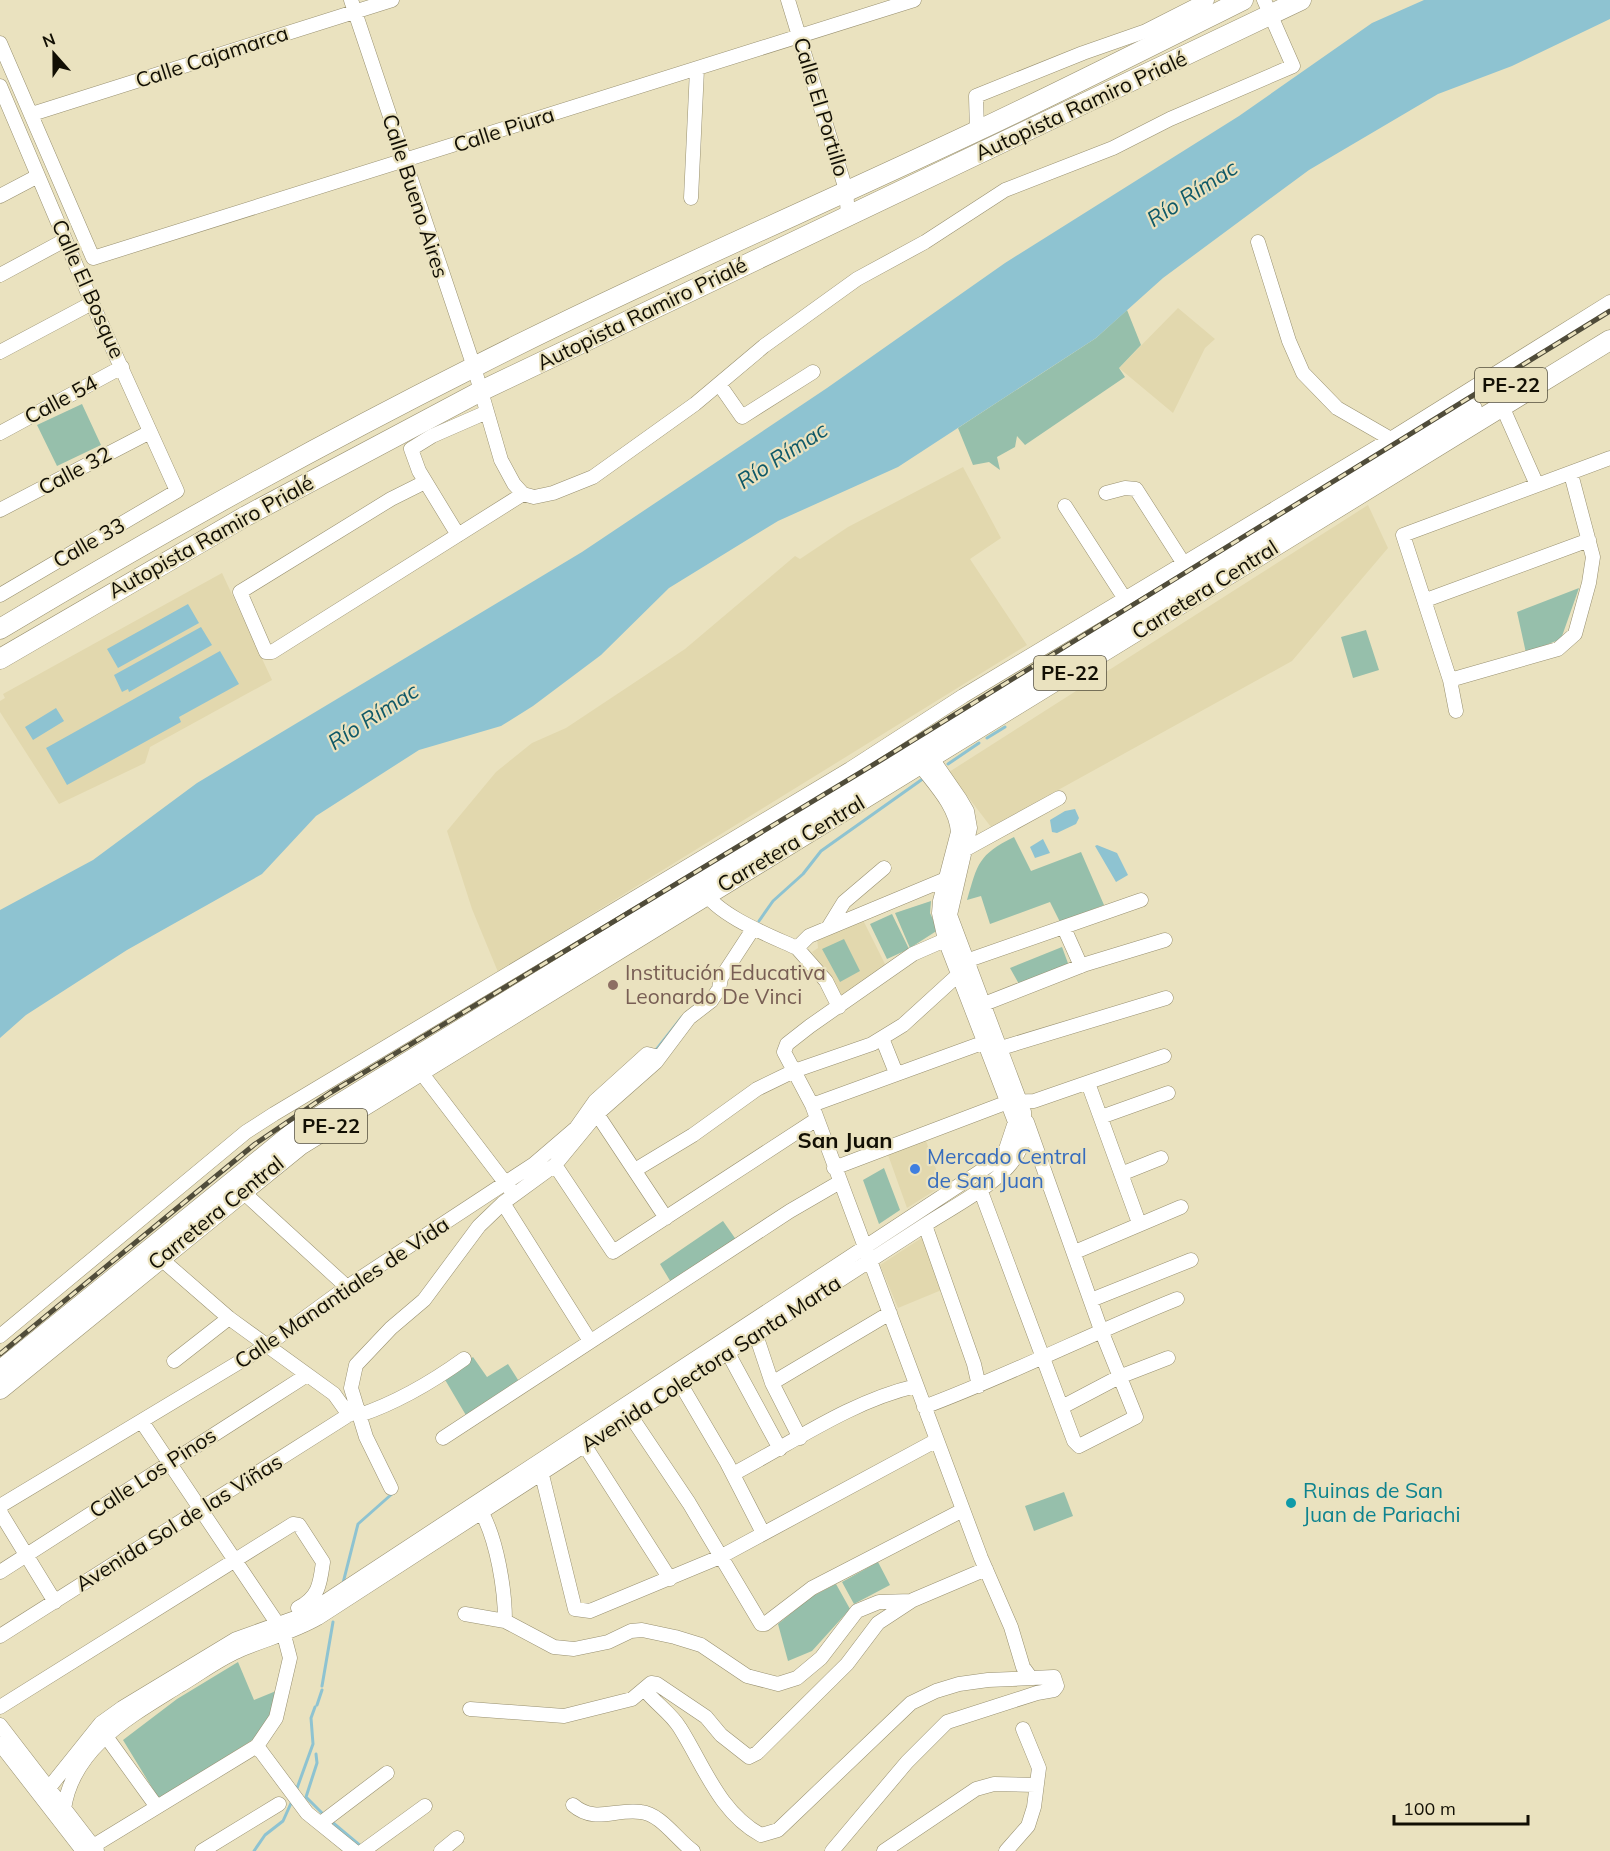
<svg xmlns="http://www.w3.org/2000/svg" width="1610" height="1851" font-family="Mulish,sans-serif">
<style>
.built{fill:#e2d8ae}
.green{fill:#96bfab}
.water{fill:#8ec3d1}
.lines{fill:none;stroke-linecap:round;stroke-linejoin:round}
.stream{stroke:#8ec3d1;stroke-width:3}
.minor-casing{stroke:#989070;stroke-width:15}
.highway-casing{stroke:#989070;stroke-width:21}
.minor{stroke:#fff;stroke-width:14}
.highway{stroke:#fff;stroke-width:20}
.rail-casing{stroke:#504c3a;stroke-width:5}
.rail{stroke:#eae2bf;stroke-width:3;stroke-dasharray:9;stroke-linecap:butt}
.education-dot{fill:#8d6e63;stroke:#eae2bf;stroke-width:2}
.shop-dot{fill:#3f7fe0;stroke:#eae2bf;stroke-width:2}
.culture-dot{fill:#0f9aa8;stroke:#eae2bf;stroke-width:2}
.labels{text-anchor:middle;stroke-width:4.5;stroke-linejoin:round;paint-order:stroke}
.shield{fill:#eae2bf;stroke:#534e3c;stroke-width:1.5}
.shield-label{font-size:20px;font-weight:bold;fill:#120f04}
.street-label{font-size:21px;fill:#120f04;stroke:#eae2bf}
.education-label{font-size:21px;fill:#785e54;stroke:#eae2bf;text-anchor:start}
.shop-label{font-size:21px;fill:#366cbe;stroke:#eae2bf;text-anchor:start}
.culture-label{font-size:21px;fill:#0d838f;stroke:#eae2bf;text-anchor:start}
.water-label{font-size:22px;font-style:italic;fill:#0f5968;stroke:#eae2bf}
.neighbourhood-label{font-size:22px;font-weight:bold;fill:#120f04;stroke:#eae2bf}
</style>
<rect width="100%" height="100%" fill="#eae2bf"/>
<!-- built -->
<path class="built" d="M1178,308L1215,339L1205,348L1173,413L1119,368Z
M963,467L1001,538L970,559L1027,645L498,972L472,909L447,831L496,772L532,743L566,728L685,649L795,556L800,559L848,527Z
M1368,505L1388,548L1292,661L991,827L949,772Z
M222,573L272,680L150,747L145,763L59,804L0,712V701L5,698L3,694Z
M862,918L887,968L843,998L812,952L818,948L817,938Z
M925,1138L942,1186L907,1208L887,1152Z
M923,1237L944,1289L898,1308L880,1265Z"/>
<!-- green -->
<path class="green" d="M1127,310L1141,345L1119,368L1125,377L1025,445L1017,436L1015,447L997,457L1000,470L989,462L973,465L958,428L1096,338Z
M82,404L101,445L57,466L37,425Z
M1579,588L1561,639L1526,653L1517,612Z
M1366,630L1379,670L1353,678L1341,637Z
M1014,837L1031,871L1081,852L1104,905L1060,922L1050,902L990,924L981,896L967,900C978,863 978,855 1014,837Z
M931,901L930,913L938,930L910,948L895,913Z
M892,914L909,949L887,959L870,924Z
M844,939L860,971L840,982L822,949Z
M1062,947L1069,966L1019,984L1010,968Z
M884,1168L900,1210L879,1224L863,1180Z
M723,1221L737,1241L672,1284L660,1264Z
M473,1357L487,1377L508,1364L520,1383L467,1417L444,1378Z
M1064,1492L1073,1516L1034,1531L1025,1506Z
M878,1562L890,1585L854,1604L842,1582Z
M836,1584L850,1609L812,1651L788,1661L778,1624L811,1597Z
M238,1662L254,1700L276,1691L281,1700L254,1739L159,1799L123,1740L177,1699Z"/>
<!-- water -->
<path class="water" d="M1424,0H1610V19L1512,66L1438,94L1309,170L1163,278L1096,338L898,467L778,521L669,588L601,655L533,706L501,726L419,750L316,816L262,874L127,950L26,1015L0,1038V910L93,860L197,783L582,552L827,388L1005,263L1239,116L1372,23Z
M188,604L199,623L118,668L107,649Z
M201,627L212,645L129,692L128,689L122,692L114,675Z
M220,651L239,684L179,717L181,722L67,785L46,748Z
M56,708L64,721L33,740L25,727Z
M1075,809L1079,818L1076,824L1057,833L1052,832L1050,820L1065,811Z
M1043,839L1050,853L1035,858L1030,847Z
M1097,845L1117,853L1128,875L1116,882L1095,846Z"/>
<g class="lines">
<!-- stream -->
<path class="stream" d="M987,738L1005,727
M948,764L979,743
M759,921L773,901L803,874L821,851L924,778
M656,1050L682,1017
M343,1583L358,1524L393,1493
M322,1686L333,1622
M317,1705L322,1690
M316,1754L317,1763L306,1797L325,1816
M296,1791L313,1744L311,1718L315,1707
M332,1822L363,1848
M254,1851L265,1835L283,1821L292,1801"/>
<defs>
<path id="minor" d="M351,0L474,367L501,460L514,484L523,494L534,497L553,493L593,477L695,404L764,346L857,279L925,242L1005,190L1113,148L1170,119L1293,66L1264,0
M788,0L846,190L848,215
M0,43L93,258L914,0
M0,86L92,303L177,491L0,595
M32,114L392,0
M977,131L976,96L1083,53L1146,31L1207,0
M0,196L38,176
M691,198L697,69
M1258,242L1289,341L1303,373L1337,408L1396,442
M0,275L65,240
M0,352L92,303
M719,384L742,417L813,372
M1502,406L1537,485
M0,433L122,367
M425,482L391,499L240,592L266,652H272L523,494
M1106,493L1125,488L1136,489L1184,564
M1065,506L1125,599
M0,510L150,432
M458,535L419,471L411,449L432,436L487,412
M1426,600L1589,540
M1450,680L1558,649L1575,634L1589,583L1593,557L1571,474
M1456,711L1450,680L1403,535L1610,458
M966,849L1059,798
M703,890C718,916 771,936 797,948L809,936L946,879
M828,928L844,902L884,868
M1064,928L1081,966
M945,940L913,954L810,1026L787,1044L784,1052L812,1105L981,1558L1011,1627L1023,1667L1031,1678
M797,948L826,981L839,1007
M966,961L1141,900
M984,1004L1086,964L1165,940
M882,1038L896,1073
M1001,1048L1166,998
M420,1071L510,1189
M1088,1083L1139,1223
M812,1105L985,1042
M597,1114L666,1218
M1101,1117L1168,1093
M555,1165L613,1252L817,1119
M834,1168L1008,1102L1034,1101L1164,1056
M635,1170L693,1135L757,1089L794,1071L872,1044L903,1025L959,974
M1121,1174L1161,1158
M980,1189L1074,1441L1079,1446L1136,1417L1101,1330L1027,1122
M242,1191L347,1287
M503,1203L590,1341
M925,1225L974,1364L979,1386
M1075,1252L1181,1207
M160,1258L229,1318L334,1394L349,1415
M1091,1300L1191,1260
M756,1335L772,1383L800,1438
M0,1336L246,1132L274,1114L850,769L963,696L1389,440L1610,302
M728,1353L780,1449
M174,1361L229,1318
M680,1383L727,1463L763,1533
M772,1383L890,1313
M924,1407C1010,1375 1092,1333 1177,1299
M1062,1407L1119,1377L1168,1358
M360,1415C398,1402 432,1382 464,1359
M630,1415L689,1503L761,1624H765L812,1588L963,1510
M142,1422L279,1626
M443,1438L790,1211L840,1182
M585,1446L670,1579
M733,1474C792,1443 851,1401 916,1386
M542,1475L575,1609L590,1611L720,1557L937,1440
M391,1488L366,1437L351,1388L356,1365L391,1328L424,1300L479,1226L503,1203L555,1165L597,1114L656,1062L689,1018L711,1001L719,989L721,978L753,929
M0,1506L266,1346L347,1287L534,1164L576,1128L595,1101L647,1054L659,1057
M0,1512L55,1602
M482,1513C497,1541 505,1589 505,1621
M0,1572L307,1375
M465,1614L505,1621L554,1647L574,1649L608,1642L631,1631L642,1630L675,1637L701,1645L747,1676L778,1684L797,1678L821,1658L857,1611L879,1602L911,1601
M0,1636L358,1409
M645,1690C656,1704 671,1713 680,1728C704,1766 719,1812 761,1835L778,1830L911,1703L936,1691L959,1684L988,1680L1054,1677L1057,1686L1054,1690L1037,1693L947,1722L907,1762L832,1851
M0,1707L293,1524L299,1525L323,1562C320,1584 319,1597 298,1608
M470,1709L564,1716L632,1699L651,1683L657,1684L706,1717L721,1735L749,1757L757,1753L847,1664L878,1623L913,1600L986,1569
M0,1725L97,1851
M105,1735L157,1807
M0,1744L83,1851
M257,1746L307,1813L354,1851
M48,1789L101,1723L122,1708L236,1639L306,1614L996,1161L1006,1149L1015,1122L945,940L939,913L940,901L958,832C956,806 935,785 920,765
M573,1805C595,1824 616,1808 641,1812C661,1814 677,1840 693,1851
M64,1809C73,1747 131,1716 179,1686C198,1675 217,1660 238,1651C265,1639 292,1633 318,1618L925,1225C952,1207 1003,1182 1018,1153C1025,1141 1024,1126 1024,1112L950,915L970,828L967,811L960,799L931,757
M321,1823L387,1773
M85,1851L257,1746L276,1718L290,1658L284,1635
M202,1851L279,1804
M363,1851L425,1806
M441,1851L457,1838
M884,1851L976,1789L994,1784L1035,1785
M1006,1851L1028,1826L1034,1807L1039,1768L1023,1729"/>
<path id="highway" d="M0,629C155,536 311,449 472,368C638,283 810,210 979,130C1068,88 1155,44 1243,0
M0,659L246,516L481,391L1301,0
M0,1371L294,1132L1472,409
M0,1389L300,1145L1610,340"/>
</defs>
<!-- minor casing -->
<use href="#minor" class="minor-casing"/>
<!-- highway casing -->
<use href="#highway" class="highway-casing"/>
<!-- minor -->
<use href="#minor" class="minor"/>
<!-- highway -->
<use href="#highway" class="highway"/>
<defs>
<path id="rail" d="M0,1354L255,1144L330,1093L881,760L1610,311"/>
</defs>
<!-- rail casing -->
<use href="#rail" class="rail-casing"/>
<!-- rail -->
<use href="#rail" class="rail"/>
</g>
<!-- markers -->
<circle class="education-dot" cx="613" cy="985" r="6"/>
<circle class="shop-dot" cx="915" cy="1169" r="6"/>
<circle class="culture-dot" cx="1291" cy="1503" r="6"/>
<g class="labels">
<!-- shield labels -->
<g class="shield">
<rect x="1475" y="368" width="72" height="34" rx="4.5"/>
<rect x="1034" y="656" width="72" height="34" rx="4.5"/>
<rect x="295" y="1109" width="72" height="34" rx="4.5"/>
</g>
<g class="shield-label">
<text x="1511" y="392">PE-22</text>
<text x="1070" y="680">PE-22</text>
<text x="331" y="1133">PE-22</text>
</g>
<!-- street labels -->
<g class="street-label">
<text transform="translate(212 57) rotate(-18)" y="7">Calle Cajamarca</text>
<text transform="translate(1081 106) rotate(-25)" y="7">Autopista Ramiro Prialé</text>
<text transform="translate(821 107) rotate(73)" y="7">Calle El Portillo</text>
<text transform="translate(504 130) rotate(-18)" y="7">Calle Piura</text>
<text transform="translate(415 196) rotate(72)" y="7">Calle Bueno Aires</text>
<text transform="translate(88 289) rotate(66)" y="7">Calle El Bosque</text>
<text transform="translate(642 314) rotate(-26)" y="7">Autopista Ramiro Prialé</text>
<text transform="translate(61 400) rotate(-28)" y="7">Calle 54</text>
<text transform="translate(75 471) rotate(-28)" y="7">Calle 32</text>
<text transform="translate(211 537) rotate(-29)" y="7">Autopista Ramiro Prialé</text>
<text transform="translate(89 543) rotate(-30)" y="7">Calle 33</text>
<text transform="translate(1205 590) rotate(-32)" y="7">Carretera Central</text>
<text transform="translate(791 844) rotate(-31)" y="7">Carretera Central</text>
<text transform="translate(216 1213) rotate(-39)" y="7">Carretera Central</text>
<text transform="translate(342 1293) rotate(-34)" y="7">Calle Manantiales de Vida</text>
<text transform="translate(711 1364) rotate(-33)" y="7">Avenida Colectora Santa Marta</text>
<text transform="translate(153 1473) rotate(-33)" y="7">Calle Los Pinos</text>
<text transform="translate(179 1523) rotate(-32)" y="7">Avenida Sol de las Viñas</text>
</g>
<!-- education labels -->
<g class="education-label">
<text x="625" y="980">Institución Educativa<tspan x="625" dy="24">Leonardo De Vinci</tspan></text>
</g>
<!-- shop labels -->
<g class="shop-label">
<text x="927" y="1164">Mercado Central<tspan x="927" dy="24">de San Juan</tspan></text>
</g>
<!-- culture labels -->
<g class="culture-label">
<text x="1303" y="1498">Ruinas de San<tspan x="1303" dy="24">Juan de Pariachi</tspan></text>
</g>
<!-- water labels -->
<g class="water-label">
<text transform="translate(1192 193) rotate(-33)" y="8">Río Rímac</text>
<text transform="translate(782 455) rotate(-33)" y="8">Río Rímac</text>
<text transform="translate(373 716) rotate(-33)" y="8">Río Rímac</text>
</g>
<!-- neighbourhood labels -->
<g class="neighbourhood-label">
<text x="845" y="1148">San Juan</text>
</g>
</g>
<!-- north arrow -->
<g transform="translate(54 54) rotate(339)" stroke="#eae2bf" stroke-width="4.5" paint-order="stroke">
<path d="M0-4.5L10 22L0 15L-10 22Z" fill="#120f04"/>
<text y="-9" font-size="16" font-weight="bold" text-anchor="middle" fill="#120f04">N</text>
</g>
<!-- scale -->
<path d="M1394 1815v9h134v-9" fill="none" stroke="#120f04" stroke-width="3"/>
<text x="1403" y="1815" font-size="18" fill="#120f04" stroke="#eae2bf" stroke-width="4.5" paint-order="stroke">100 m</text>
</svg>
